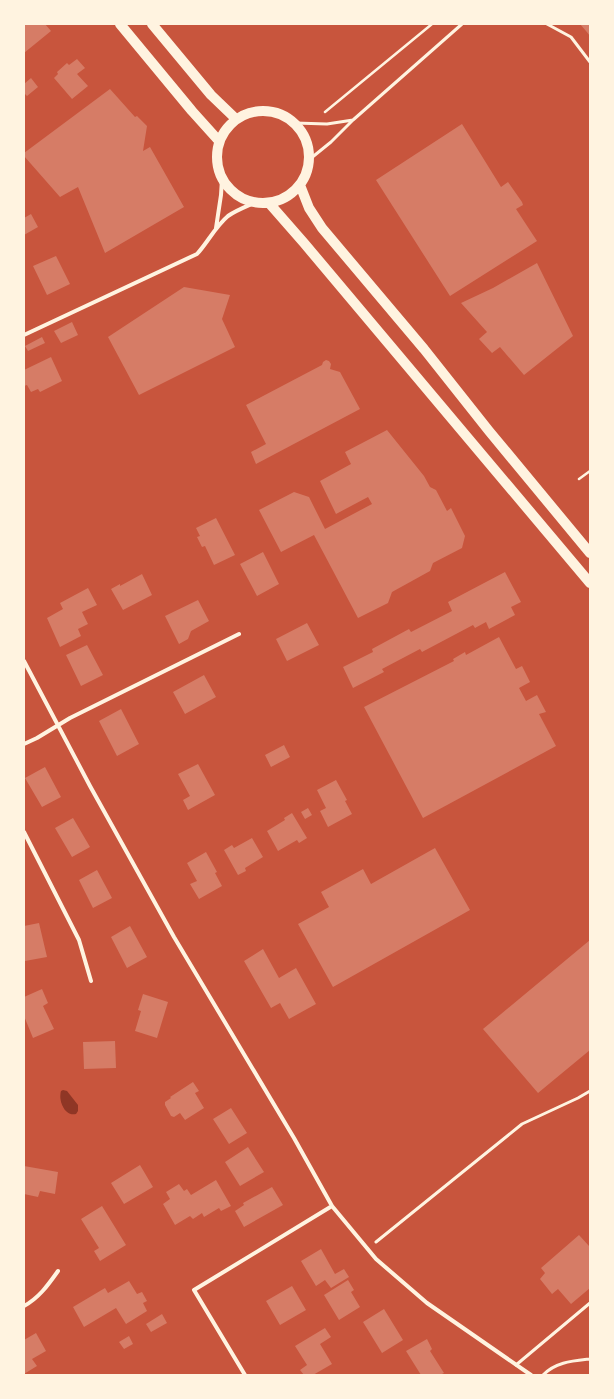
<svg xmlns="http://www.w3.org/2000/svg" width="614" height="1399" font-family="'Public Sans',sans-serif">
<style>
.water{fill:#8f3625}
.building{fill:#d67c66}
.lines{fill:none;stroke-linecap:round;stroke-linejoin:round}
.path{stroke:#fff3e0;stroke-width:2.5}
.service{stroke:#fff3e0;stroke-width:3}
.minor{stroke:#fff3e0;stroke-width:4}
.primary{stroke:#fff3e0;stroke-width:10}
</style>
<rect width="100%" height="100%" fill="#c8553d"/>
<!-- water -->
<path class="water" d="M63,1090L67,1091L78,1105V1111L76,1114C65,1117 58,1101 61,1091Z"/>
<!-- building -->
<path class="building" d="M24,24H45L51,31L24,53Z
M580,24H590V36L586,31Z
M77,59L85,68L77,74L88,86L72,99L54,78L58,74L57,72L67,63L69,65Z
M31,78L38,87L27,96L24,93V84Z
M110,89L135,117L137,116L147,126L143,151L150,147L184,207L105,253L78,187L60,197L24,156V153Z
M462,124L501,187L508,182L522,202L523,205L516,209L537,241L450,296L376,180Z
M31,214L38,227L24,235V218Z
M56,256L70,284L47,295L33,266Z
M537,263L573,336L524,375L500,347L492,353L479,339L487,332L461,303L493,288Z
M184,287L230,295L222,319L235,347L139,395L108,337Z
M72,322L78,335L61,343L54,331Z
M42,337L45,343L28,351L25,346Z
M51,357L62,381L40,392L38,389L31,392L27,385L24,386V370Z
M326,360L329,361L331,364L330,369L340,372L360,409L256,464L251,452L266,444L246,405L322,365L323,362Z
M387,430L424,476L430,487L436,490L447,511L451,508L465,536L462,548L433,563L430,571L392,592L388,603L358,618L314,535L281,552L259,510L294,492L309,497L325,529L372,504L368,497L336,514L320,481L351,464L345,452Z
M216,518L235,555L214,565L205,546L202,547L197,537L200,536L196,528Z
M263,552L279,584L257,596L240,564Z
M505,572L521,602L511,607L515,615L489,629L486,622L475,628L473,625L422,652L420,649L382,669L384,672L353,688L343,667L373,652L372,649L409,629L411,632L452,611L448,602Z
M142,574L152,595L123,610L111,589L120,584V586Z
M88,588L97,605L82,612L88,624L78,629L81,636L60,647L47,618L63,609L60,603Z
M198,600L209,621L191,631L188,639L179,644L165,616Z
M307,623L319,645L287,661L276,639Z
M499,637L516,669L522,666L530,682L519,688L526,701L537,695L546,712L539,714L556,746L423,818L364,707L454,661L453,659L465,652L466,655Z
M87,645L103,675L81,686L66,655Z
M204,675L216,697L185,714L173,692Z
M121,709L139,744L117,756L99,721Z
M284,745L290,757L271,767L265,755Z
M198,764L215,795L188,810L183,800L190,796L178,774Z
M45,767L61,797L42,807L25,778Z
M336,780L347,800L345,801L352,814L328,827L320,811L326,808L317,790Z
M308,808L312,815L305,819L301,812Z
M292,813L307,838L299,843L297,840L278,851L267,831L285,820L284,818Z
M73,818L90,847L72,857L55,828Z
M252,838L263,857L245,868L246,871L238,875L224,850L232,845L234,848Z
M435,848L470,910L333,987L298,924L329,907L321,892L363,869L371,884Z
M206,852L217,872L215,873L222,886L199,899L190,884L197,881L187,863Z
M97,870L112,898L93,908L79,880Z
M39,923L47,957L25,961L24,926Z
M130,926L147,957L127,968L111,937Z
M590,940V1050L538,1093L483,1029Z
M263,949L279,978L296,968L316,1004L289,1019L280,1003L271,1008L244,961Z
M42,989L48,1003L43,1006L54,1029L33,1038L24,1016V997Z
M143,994L168,1002L157,1038L135,1031L141,1011L138,1010Z
M115,1041L116,1068L84,1069L83,1042Z
M193,1082L199,1091L195,1093L204,1108L185,1120L180,1113L174,1117L171,1116L165,1105V1102L171,1098L170,1097Z
M231,1108L247,1133L229,1144L213,1119Z
M248,1147L264,1172L240,1186L225,1162Z
M140,1165L153,1187L124,1204L111,1183Z
M24,1166L58,1172L55,1194L40,1191L38,1197L24,1194Z
M216,1180L231,1206L221,1211L219,1208L204,1217L202,1213L193,1219L190,1216L175,1225L163,1204L170,1199L166,1192L179,1184L184,1191L187,1189L191,1195Z
M272,1187L283,1205L244,1227L235,1211L244,1205L243,1203Z
M102,1206L126,1245L100,1261L94,1251L99,1248L81,1219Z
M579,1235L589,1246L590,1245V1288L571,1304L558,1289L552,1294L540,1279L545,1273L541,1268Z
M321,1249L335,1274L344,1269L349,1277L331,1288L325,1280L316,1286L301,1261Z
M348,1280L354,1290L351,1292L360,1307L339,1320L324,1295Z
M129,1281L137,1294L142,1292L147,1301L143,1303L147,1311L126,1324L116,1308L84,1327L73,1307L105,1288L108,1293Z
M292,1286L306,1310L280,1325L266,1301Z
M384,1309L403,1340L382,1353L363,1322Z
M162,1314L167,1323L151,1332L146,1324Z
M325,1328L331,1337L320,1344L332,1364L313,1375H304L300,1370L307,1365L295,1346Z
M36,1333L46,1351L32,1359L37,1366L24,1374V1340Z
M129,1336L133,1344L124,1349L119,1342Z
M427,1339L432,1349L430,1351L444,1373L440,1375H421L406,1351Z"/>
<g class="lines">
<!-- path -->
<path class="path" d="M325,112L432,24
M579,479L590,471"/>
<!-- service -->
<path class="service" d="M547,24L571,37L590,62
M295,123L327,124L353,120
M310,159L331,142L353,120L462,24
M376,1242L522,1124L578,1098L590,1091
M516,1365L590,1303
M543,1375C556,1362 572,1361 590,1359"/>
<!-- minor -->
<path class="minor" d="M216,228L221,195L222,179
M24,335L197,254C208,242 215,227 228,216C235,211 245,207 254,203
M24,661L90,786L174,937L294,1138L332,1206L376,1259L427,1303L531,1375
M24,744L37,738L70,718L239,634
M24,832L79,940L91,981
M24,1306C39,1298 48,1285 58,1271
M245,1375L194,1290L332,1206"/>
<!-- primary -->
<path class="primary" d="M120,24L192,111L219,141
M152,24L211,95L236,119
M217 157a46 46 0 1 1 92 0a46 46 0 1 1-92 0Z
M300,185L309,208L322,228L424,349L489,431L590,553
M269,203L304,243L590,583"/>
</g>
<!-- border -->
<rect width="614" height="1399" fill="none" stroke="#fff3e0" stroke-width="50"/>
</svg>
